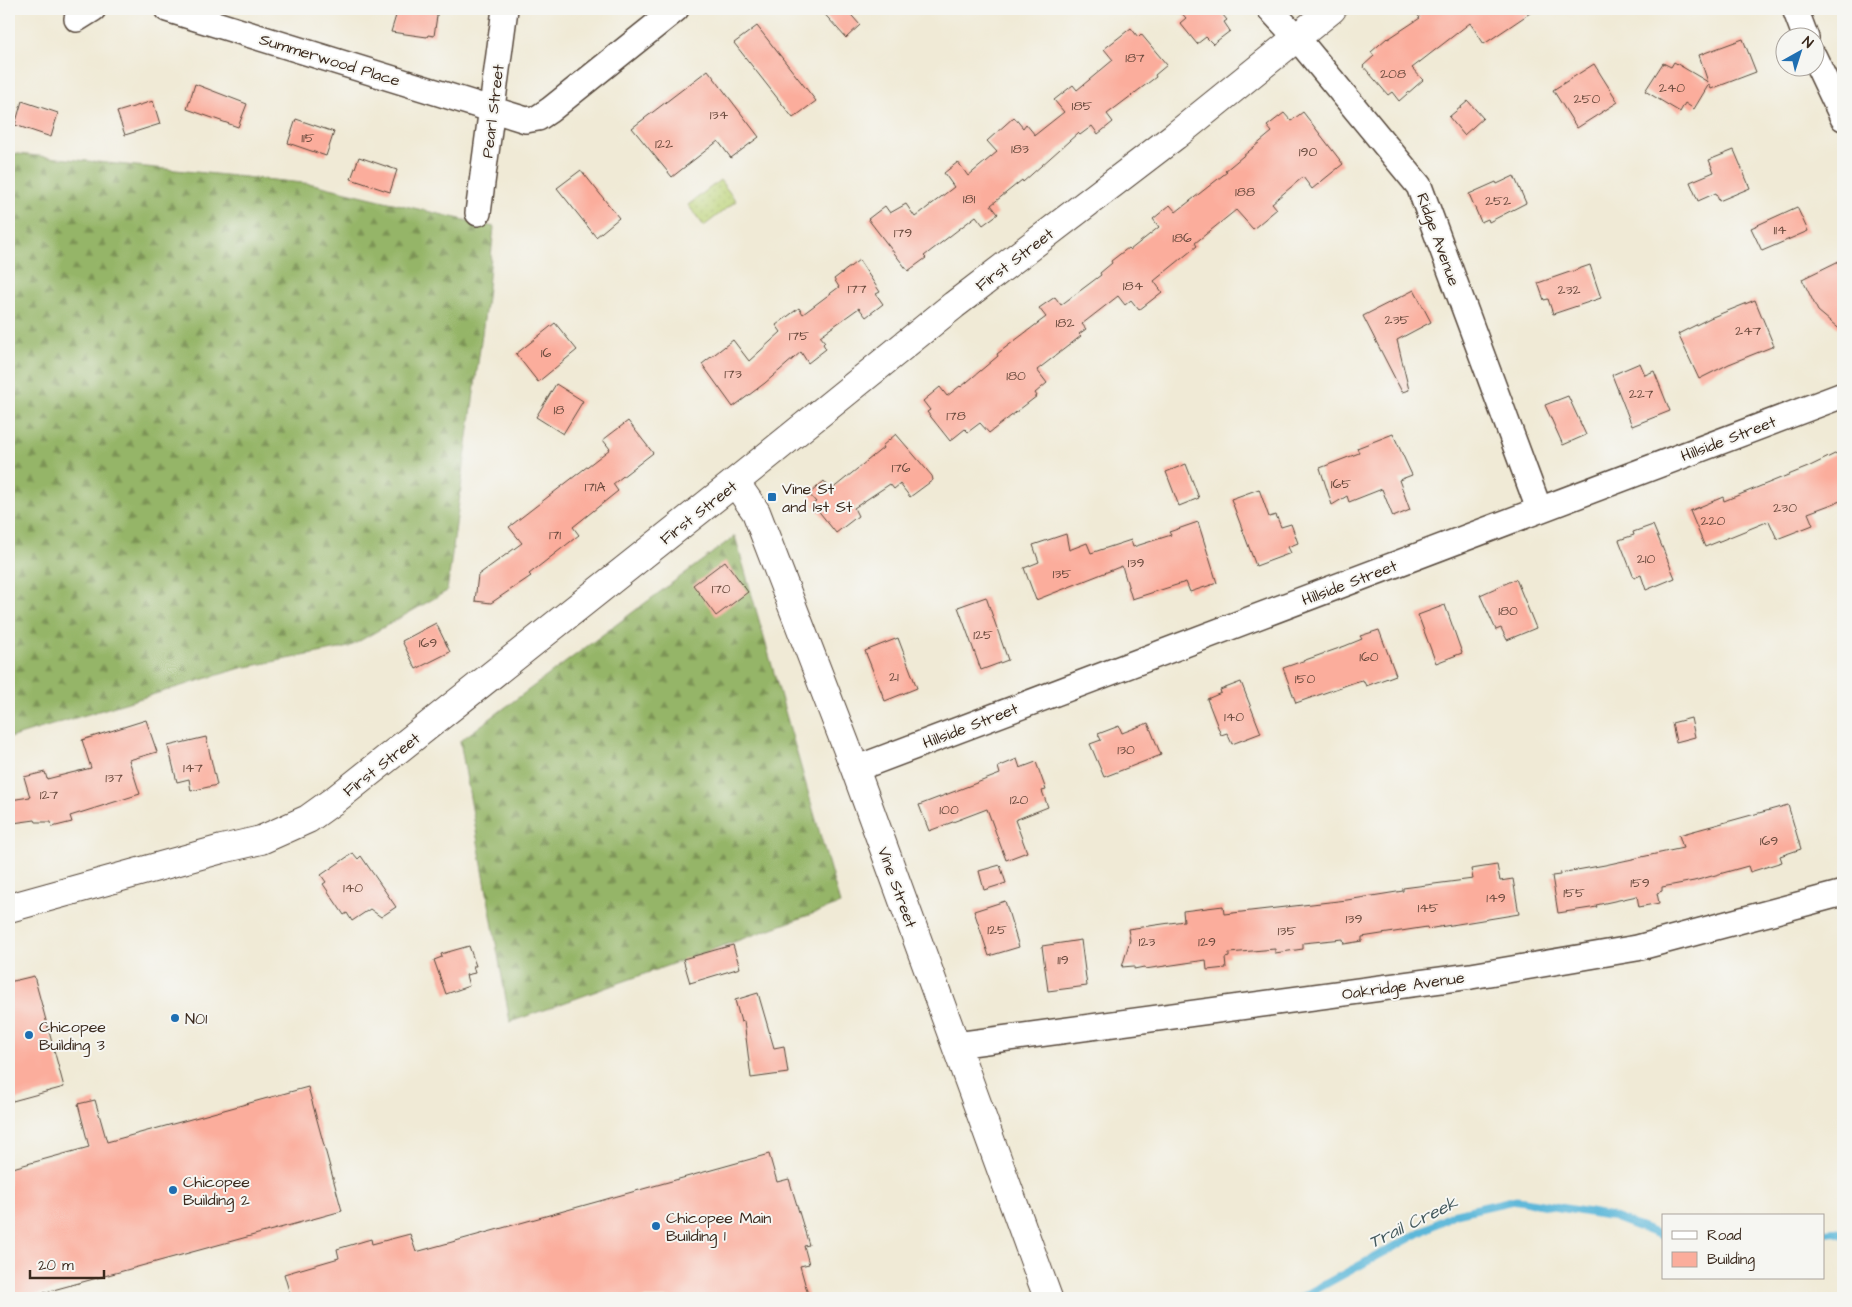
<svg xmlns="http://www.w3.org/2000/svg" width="1852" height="1307" font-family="'Architects Daughter',sans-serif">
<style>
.forest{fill:url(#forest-firs);stroke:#687043}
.garden{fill:url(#garden-dots);stroke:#7c7e4b}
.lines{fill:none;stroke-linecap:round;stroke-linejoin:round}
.stream{stroke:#5bb7d9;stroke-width:8}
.building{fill:#fbad9c}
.minor-casing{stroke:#56473a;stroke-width:28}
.tertiary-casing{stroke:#56473a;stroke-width:30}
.minor{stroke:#fff;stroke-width:25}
.tertiary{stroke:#fff;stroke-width:28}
.poi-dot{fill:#1f6fb2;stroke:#f6f6f2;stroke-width:2}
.labels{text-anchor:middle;stroke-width:4;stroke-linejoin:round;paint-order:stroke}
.number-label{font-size:14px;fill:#6b4b3e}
.street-label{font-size:16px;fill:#3b2a1e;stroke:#f6f6f2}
.poi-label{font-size:16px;fill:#3b2a1e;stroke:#f6f6f2;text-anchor:start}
.water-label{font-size:18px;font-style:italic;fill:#465b5f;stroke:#f6f6f2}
</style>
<defs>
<pattern id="forest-firs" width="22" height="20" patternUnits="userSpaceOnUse" patternTransform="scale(1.25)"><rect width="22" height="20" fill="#95b568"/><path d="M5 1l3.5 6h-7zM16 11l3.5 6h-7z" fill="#7b9355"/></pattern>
<pattern id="garden-dots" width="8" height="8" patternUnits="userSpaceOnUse" patternTransform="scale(1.25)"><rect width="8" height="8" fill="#bcd378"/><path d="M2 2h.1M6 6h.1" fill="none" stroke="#a2b567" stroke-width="1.8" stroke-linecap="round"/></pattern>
</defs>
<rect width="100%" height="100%" fill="#f6f6f2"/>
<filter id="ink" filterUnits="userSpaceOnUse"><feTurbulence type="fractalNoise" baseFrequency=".02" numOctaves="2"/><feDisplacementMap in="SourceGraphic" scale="10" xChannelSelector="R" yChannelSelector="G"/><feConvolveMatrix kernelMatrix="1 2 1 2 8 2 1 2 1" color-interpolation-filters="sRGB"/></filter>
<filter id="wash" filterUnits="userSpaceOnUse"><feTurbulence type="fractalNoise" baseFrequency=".0096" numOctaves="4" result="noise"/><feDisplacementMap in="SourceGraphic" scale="20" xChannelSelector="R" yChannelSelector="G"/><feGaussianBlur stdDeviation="1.12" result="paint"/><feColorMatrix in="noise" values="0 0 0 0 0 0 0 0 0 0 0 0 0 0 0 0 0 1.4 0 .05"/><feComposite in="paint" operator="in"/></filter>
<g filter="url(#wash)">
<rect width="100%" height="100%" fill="#f0ead6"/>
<!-- forest -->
<path class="forest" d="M9,153L313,184L494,227L487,297L447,591L349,647L241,668L9,738Z
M735,536L840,904L510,1022L460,741Z"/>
<!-- garden -->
<path class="garden" d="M720,180L736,201L704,226L688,205Z"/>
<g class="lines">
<!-- stream -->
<path class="stream" d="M1823,1233L1836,1232L1843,1235
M1300,1298L1454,1214L1515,1200L1610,1216L1663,1236"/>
</g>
<g id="blocks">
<!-- building -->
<path class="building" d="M398,9H438L434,36L428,35L427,37L391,32Z
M820,9H846L860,25L846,38Z
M1178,9H1218L1227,20L1224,22L1230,31L1213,44L1206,37L1197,44L1180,23L1186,18Z
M1413,9H1536L1484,44L1470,23L1412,68L1423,80L1399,101L1392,92L1388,95L1363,66L1374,56L1371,52L1387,38L1388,39L1420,18Z
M757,26L816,101L793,118L734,43Z
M1131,28L1138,37L1141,34L1167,65L1155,75L1156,77L1107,114L1113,122L1098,134L1092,126L1080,135L1078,133L1023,182L1022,180L991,205L998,214L983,225L976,216L924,256L926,258L908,271L868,219L885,206L890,213L906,204L915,217L954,187L944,173L958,162L968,176L997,152L987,141L1014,117L1023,128L1026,124L1035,135L1064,112L1054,100L1073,85L1077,90L1113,60L1104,49Z
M1743,39L1756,72L1711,89L1709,84L1694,109L1685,103L1680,112L1645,91L1663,63L1671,67L1674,62L1708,82L1699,55Z
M1594,64L1618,102L1577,128L1553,90Z
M708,70L759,137L731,158L718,141L672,177L632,128Z
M195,84L247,104L238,127L187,109Z
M22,101L58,113L51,137L15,125Z
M153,101L160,124L125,135L117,112Z
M1468,101L1483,118L1464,135L1449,117Z
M1303,112L1343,164L1312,189L1303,177L1272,203L1277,209L1253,229L1236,210L1195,243L1197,246L1154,281L1162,292L1139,310L1131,300L1125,305L1118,296L1082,324L1086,329L1079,334L1081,336L1037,370L1047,383L1035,393L1037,396L989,433L980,423L968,432L965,429L950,441L927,412L930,410L923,401L940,387L947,396L960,386L961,387L998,356L997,354L1046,317L1039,308L1055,297L1061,305L1101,275L1100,273L1112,263L1111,261L1128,248L1130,250L1159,227L1153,219L1170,205L1176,212L1227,172L1225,171L1272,132L1267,126L1284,113L1291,121Z
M296,119L334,132L326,156L288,143Z
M1734,150L1750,188L1719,201L1716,193L1698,201L1690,182L1714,172L1709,160Z
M359,157L397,170L390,192L351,179Z
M581,170L619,218L596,237L557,188Z
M1514,176L1526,203L1489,222L1488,219L1481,222L1469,194L1496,182L1497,184Z
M1797,207L1808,231L1762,251L1751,228Z
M1843,259V332L1818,311L1802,279Z
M859,260L880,292L876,294L883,304L866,317L859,308L820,336L825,342L823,344L826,349L808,363L801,352L765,383L733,407L702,364L733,340L749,361L781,332L776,325L799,308L803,314L839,287L834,279Z
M1590,265L1601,298L1553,314L1548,299L1544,300L1538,283Z
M1414,290L1431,322L1397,340L1409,390L1402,392L1363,316Z
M1755,300L1774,346L1729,364L1699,379L1678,334L1710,318Z
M555,323L577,350L538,382L516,354Z
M1640,363L1645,375L1654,371L1670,411L1632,426L1612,375Z
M556,384L583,401L563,434L536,417Z
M1568,396L1586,435L1563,445L1545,405Z
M628,421L653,453L613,484L618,491L573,527L579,535L529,574L531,576L491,603L475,601L478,575L522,543L509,527L610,449L603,440Z
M896,434L932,476L933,480L910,497L900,484L894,489L890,484L854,508L858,516L836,533L813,504L816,502L809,494L824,481L831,490L883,448L882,446Z
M1393,434L1412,475L1399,480L1410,510L1393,517L1382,489L1349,502L1347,496L1332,505L1320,468L1359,453L1357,448Z
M1843,450V500L1808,513L1813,525L1777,539L1769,521L1705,547L1690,511L1723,497L1724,501L1808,467Z
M1186,464L1199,498L1179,506L1166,472Z
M1259,489L1269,517L1276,515L1281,527L1291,524L1298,543L1288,547L1291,553L1256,566L1231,499Z
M1198,522L1217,583L1190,592L1186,582L1132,599L1122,566L1036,600L1024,568L1039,562L1033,545L1066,534L1069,550L1087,543L1091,553L1131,540L1133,547L1171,535L1169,532Z
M1653,525L1675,578L1646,590L1641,575L1634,578L1619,540L1634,535L1633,532Z
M725,561L748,592L716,616L693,585Z
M1516,579L1536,628L1507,640L1501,628L1496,630L1480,595Z
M986,597L1008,660L981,670L958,607Z
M1445,605L1462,653L1436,663L1418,615Z
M436,623L450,652L416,669L402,641Z
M1379,630L1396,675L1366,686L1363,680L1358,681L1296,703L1283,668L1345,646L1362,639L1360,636Z
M898,638L917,688L885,701L865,651Z
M1241,682L1261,733L1232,744L1227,733L1221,735L1207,699L1221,693L1220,690Z
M1691,718L1695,737L1676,742L1672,723Z
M146,720L157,752L129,760L140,794L70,816L72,822L52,827L51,822H36L35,820L13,823L10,800L30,797L24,777L45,772L47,779L91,768L82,740Z
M1148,723L1161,755L1104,777L1090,744L1101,740L1098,734L1119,726L1122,733Z
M206,737L217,785L191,791L189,779L177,782L168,746Z
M1017,759L1020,768L1036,762L1046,790L1042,791L1048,807L1015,820L1027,852L1006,860L987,809L929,831L919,805L1000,774L998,767Z
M1788,805L1801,849L1780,856L1782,862L1750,872L1748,866L1694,881L1662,887V891L1657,893L1659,903L1639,907L1637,896L1596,905L1597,907L1558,913L1552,876L1560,875V873L1605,865L1683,848L1679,835Z
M353,853L358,859L361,856L396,907L381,917L370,909L352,921L347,913L344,915L323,884L326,882L321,875Z
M1000,865L1006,883L984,890L979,871Z
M1497,865L1500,881L1513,879L1519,914L1427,929V927L1362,937V941L1344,944L1343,939L1303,943V949L1275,953V949L1229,953V957L1225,958L1226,968L1207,970L1206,960L1145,969L1144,967L1134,969V966L1122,967L1130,940L1128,929L1184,921L1183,911L1223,906L1224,914L1347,900L1403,891V888L1473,879L1471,869Z
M1005,901L1019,947L989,956L974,911Z
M1081,940L1087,986L1048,991L1042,946Z
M733,945L740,968L690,983L683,959Z
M469,946L476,966H473L475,973L466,975L469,986L446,994L434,960L442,957L441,954Z
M34,976L64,1087L9,1102V982Z
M758,993L774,1048L784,1046L788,1073L751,1078L744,1021L741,1022L735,1000Z
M308,1087L342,1211L24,1298H9V1169L89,1147L78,1104L95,1100L107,1142Z
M769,1154L777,1182L789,1179L809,1245L804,1246L809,1264L800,1266L809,1298H291L284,1274L339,1258L337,1249L371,1239L372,1244L410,1234L416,1252Z"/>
</g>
</g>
<g filter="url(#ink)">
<use href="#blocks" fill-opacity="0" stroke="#56473a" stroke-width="1"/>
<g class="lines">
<defs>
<path id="minor" d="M167,9L526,120L538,118L550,110L676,9
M1270,9L1297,38L1419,186L1539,509
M1795,9L1806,38
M77,19L93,9
M1814,57L1843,118
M478,213L505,9
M855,769L1843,395
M956,1045L1471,976L1637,948L1843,893"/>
<path id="tertiary" d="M735,482L756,512L855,769L1048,1298
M9,908L222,849L261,840L308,819L336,799L735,482L954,305L1175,136L1332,9"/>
</defs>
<!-- minor casing -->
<use href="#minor" class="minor-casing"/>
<!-- tertiary casing -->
<use href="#tertiary" class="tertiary-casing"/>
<!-- minor -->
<use href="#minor" class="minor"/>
<!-- tertiary -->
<use href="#tertiary" class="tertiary"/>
</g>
</g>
<!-- markers -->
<g class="poi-dot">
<rect x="767" y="492" width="10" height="10" rx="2.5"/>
<circle cx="175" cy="1018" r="5"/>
<circle cx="29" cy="1035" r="5"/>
<circle cx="173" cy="1190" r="5"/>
<circle cx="656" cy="1226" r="5"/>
</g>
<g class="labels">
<!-- number labels -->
<g class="number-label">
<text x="1135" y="62">187</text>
<text x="1393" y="78">208</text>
<text x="1672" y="92">240</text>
<text x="1587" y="103">250</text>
<text x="1082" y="110">185</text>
<text x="719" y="119">134</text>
<text x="308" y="142">115</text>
<text x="664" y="148">122</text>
<text x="1020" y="153">183</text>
<text x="1308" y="156">190</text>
<text x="1245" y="196">188</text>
<text x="969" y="203">181</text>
<text x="1498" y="205">252</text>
<text x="1780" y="234">114</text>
<text x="903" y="237">179</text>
<text x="1182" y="242">186</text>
<text x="1133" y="290">184</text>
<text x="857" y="293">177</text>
<text x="1569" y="294">232</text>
<text x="1397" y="324">235</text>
<text x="1065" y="327">182</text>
<text x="1748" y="335">247</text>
<text x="799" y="340">175</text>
<text x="546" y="357">16</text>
<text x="733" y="378">173</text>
<text x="1016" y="380">180</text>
<text x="1641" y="398">227</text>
<text x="559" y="414">18</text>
<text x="956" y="420">178</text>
<text x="901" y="472">176</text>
<text x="1341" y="488">165</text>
<text x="595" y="491">171A</text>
<text x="1785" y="512">230</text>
<text x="1713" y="525">220</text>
<text x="555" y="539">171</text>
<text x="1646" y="563">210</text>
<text x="1136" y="567">139</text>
<text x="1062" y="578">135</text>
<text x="721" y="593">170</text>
<text x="1508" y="615">180</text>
<text x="983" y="639">125</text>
<text x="428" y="647">169</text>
<text x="1369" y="661">160</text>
<text x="894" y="681">21</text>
<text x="1305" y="683">150</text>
<text x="1234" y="721">140</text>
<text x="1126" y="754">130</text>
<text x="193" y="772">147</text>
<text x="114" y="782">137</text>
<text x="49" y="799">127</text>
<text x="1019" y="804">120</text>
<text x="949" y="814">100</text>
<text x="1769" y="845">169</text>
<text x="1640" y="887">159</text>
<text x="353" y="892">140</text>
<text x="1574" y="897">155</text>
<text x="1496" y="902">149</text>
<text x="1428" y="912">145</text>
<text x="1354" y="923">139</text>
<text x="997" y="934">125</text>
<text x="1287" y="935">135</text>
<text x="1147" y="946">123</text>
<text x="1207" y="946">129</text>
<text x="1063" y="964">119</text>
</g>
<!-- street labels -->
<g class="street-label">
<text transform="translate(330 59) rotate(17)" y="6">Summerwood Place</text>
<text transform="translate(492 111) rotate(-83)" y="6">Pearl Street</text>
<text transform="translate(1439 239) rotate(70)" y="6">Ridge Avenue</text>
<text transform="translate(1014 259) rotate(-37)" y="6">First Street</text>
<text transform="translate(1728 438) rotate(-21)" y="6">Hillside Street</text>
<text transform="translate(698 512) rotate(-38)" y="6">First Street</text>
<text transform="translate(1349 582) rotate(-21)" y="6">Hillside Street</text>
<text transform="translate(970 725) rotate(-21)" y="6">Hillside Street</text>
<text transform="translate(381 764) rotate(-38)" y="6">First Street</text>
<text transform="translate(898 887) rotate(70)" y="6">Vine Street</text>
<text transform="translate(1403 985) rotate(-8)" y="6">Oakridge Avenue</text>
</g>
<!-- poi labels -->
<g class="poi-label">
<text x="782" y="494">Vine St<tspan x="782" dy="18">and 1st St</tspan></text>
<text x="185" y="1024">N01</text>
<text x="39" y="1032">Chicopee<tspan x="39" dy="18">Building 3</tspan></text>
<text x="183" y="1187">Chicopee<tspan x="183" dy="18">Building 2</tspan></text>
<text x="666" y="1223">Chicopee Main<tspan x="666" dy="18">Building 1</tspan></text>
</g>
<!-- water labels -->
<g class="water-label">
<text transform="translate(1413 1222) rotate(-26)" y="6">Trail Creek</text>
</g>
</g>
<!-- margin -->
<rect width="1852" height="1307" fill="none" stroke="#f6f6f2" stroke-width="30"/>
<!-- legend -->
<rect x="1662" y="1214" width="162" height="65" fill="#f6f6f2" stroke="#aba49d"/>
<rect x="1672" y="1231" width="25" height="8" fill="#ffffff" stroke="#aba49d"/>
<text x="1707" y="1240" font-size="15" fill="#3b2a1e">Road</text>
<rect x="1672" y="1252" width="25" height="15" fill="#fbad9c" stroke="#aba49d"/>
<text x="1707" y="1264" font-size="15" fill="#3b2a1e">Building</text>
<!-- north arrow -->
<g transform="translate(1800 52) rotate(39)"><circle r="24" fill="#f6f6f2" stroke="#aba49d"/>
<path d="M0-4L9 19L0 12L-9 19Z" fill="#1f6fb2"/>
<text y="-8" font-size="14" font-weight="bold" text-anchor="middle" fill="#3b2a1e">N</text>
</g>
<!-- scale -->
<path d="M30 1270v8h74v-8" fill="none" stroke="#3b2a1e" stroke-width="2.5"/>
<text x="38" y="1270" font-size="15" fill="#3b2a1e" stroke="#f6f6f2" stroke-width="4" paint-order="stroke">20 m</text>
</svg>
